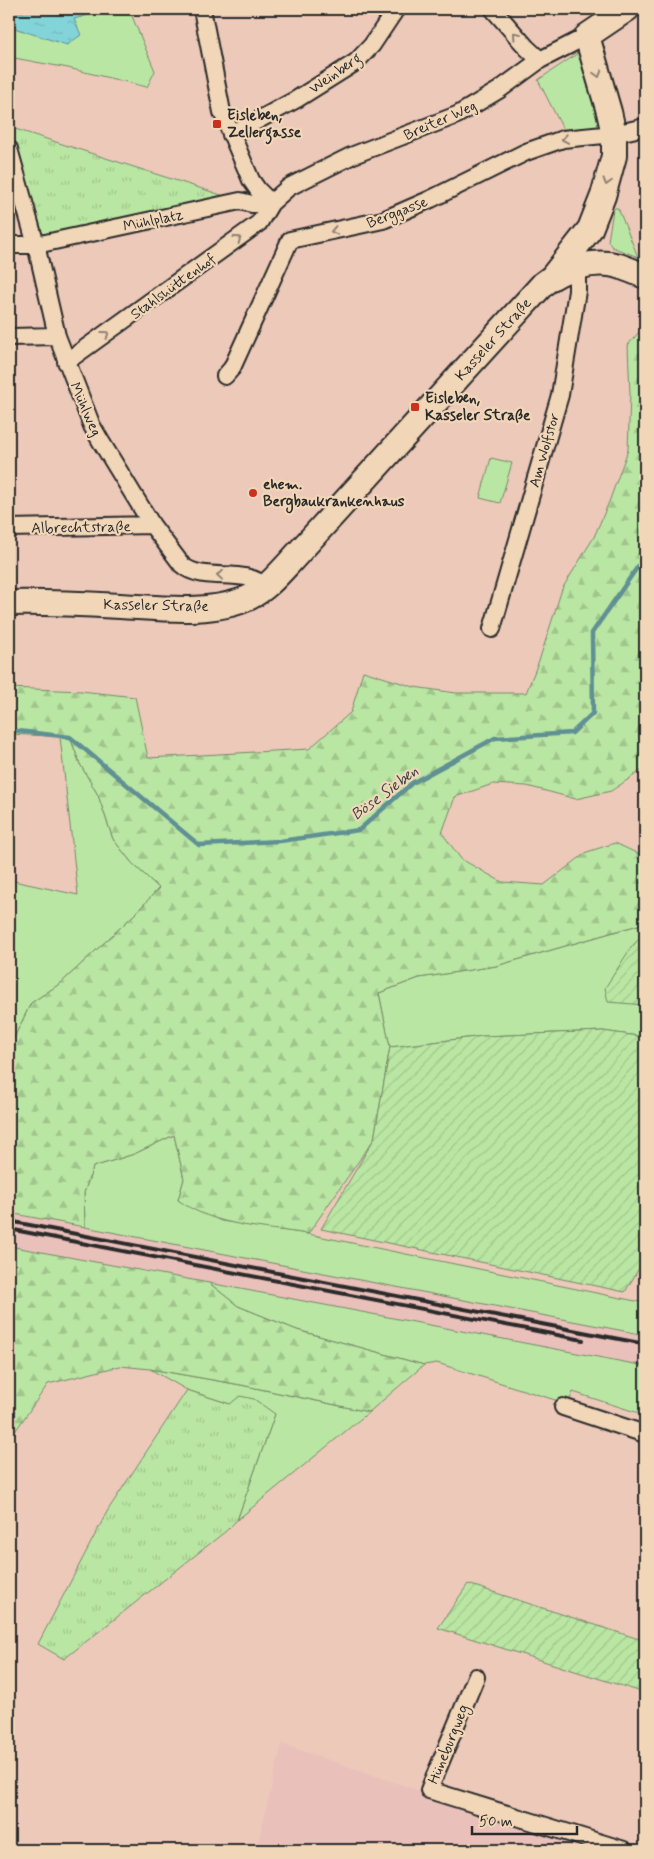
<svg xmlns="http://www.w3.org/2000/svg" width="654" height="1859" font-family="Mynerve,sans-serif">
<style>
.built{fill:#eac0bb}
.grass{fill:#bae6a3;stroke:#728867}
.forest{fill:url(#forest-firs);stroke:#728867}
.park{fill:url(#park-tufts);stroke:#728867}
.garden{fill:url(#garden-furrows);stroke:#728867}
.water{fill:url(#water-ripples);stroke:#5f9093}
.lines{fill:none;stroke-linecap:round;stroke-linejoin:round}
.stream{stroke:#5f9093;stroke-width:4.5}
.minor-casing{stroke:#2b2b2b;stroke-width:20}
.secondary-casing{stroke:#2b2b2b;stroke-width:28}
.minor{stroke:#f1d6b8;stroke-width:16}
.secondary{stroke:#f1d6b8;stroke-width:24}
.rail{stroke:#2b2b2b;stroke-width:4}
.oneway{stroke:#8e8072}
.poi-dot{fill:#c8321e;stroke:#f1d6b8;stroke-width:2}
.labels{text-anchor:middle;stroke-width:4.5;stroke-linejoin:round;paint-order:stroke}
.street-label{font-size:15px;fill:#2b2b2b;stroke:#f1d6b8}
.poi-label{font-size:15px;font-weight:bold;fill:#2b2b2b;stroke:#f1d6b8;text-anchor:start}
.water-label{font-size:16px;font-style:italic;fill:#384445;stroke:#f1d6b8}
</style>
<defs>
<pattern id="forest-firs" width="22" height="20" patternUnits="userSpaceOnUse" patternTransform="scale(1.25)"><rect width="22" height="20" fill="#bae6a3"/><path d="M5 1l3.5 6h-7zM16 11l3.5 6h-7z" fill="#a0c58c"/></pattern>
<pattern id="park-tufts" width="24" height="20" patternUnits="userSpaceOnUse" patternTransform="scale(1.25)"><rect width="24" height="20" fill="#bae6a3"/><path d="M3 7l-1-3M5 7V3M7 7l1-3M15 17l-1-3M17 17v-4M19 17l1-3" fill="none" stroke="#a0c58c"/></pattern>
<pattern id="garden-furrows" width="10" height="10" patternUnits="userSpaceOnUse" patternTransform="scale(1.25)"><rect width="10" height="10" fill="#bae6a3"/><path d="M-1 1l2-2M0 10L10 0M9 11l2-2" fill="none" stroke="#a0c58c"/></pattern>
<pattern id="water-ripples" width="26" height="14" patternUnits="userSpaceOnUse" patternTransform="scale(1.25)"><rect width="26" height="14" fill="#82d4d8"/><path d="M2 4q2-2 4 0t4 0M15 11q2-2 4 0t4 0" fill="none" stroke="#70b6ba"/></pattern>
</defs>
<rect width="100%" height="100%" fill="#edc9ba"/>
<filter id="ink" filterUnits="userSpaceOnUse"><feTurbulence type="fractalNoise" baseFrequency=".02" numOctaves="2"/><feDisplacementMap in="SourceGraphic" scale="10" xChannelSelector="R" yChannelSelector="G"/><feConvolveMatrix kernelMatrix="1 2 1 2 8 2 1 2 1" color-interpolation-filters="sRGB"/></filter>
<g filter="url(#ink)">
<!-- built -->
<path class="built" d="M9,1213L213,1251L645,1335V1366L9,1246Z
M282,1744L441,1798L604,1850H256Z"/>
<!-- grass -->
<path class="grass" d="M104,9H129L155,71L147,87L68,68L9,57V18L17,29L73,19L105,10Z
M580,52L603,127L563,129L538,80Z
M615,208H618L638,257L612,247L608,241L613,210Z
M491,458L512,463L500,503L480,498Z
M60,737H70L80,764L98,795L113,839L132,863L159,888L136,913L61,983L31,1003L9,1048V880L78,895Z
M645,923V932L630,949L636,1004L645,1005V1037L603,1031L484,1036L390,1047L379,993L419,978L496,966Z
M174,1135L184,1179L178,1200L221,1221L308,1234L645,1303V1335L85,1227L84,1193L93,1167L134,1154Z
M209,1283L645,1366V1415L573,1392L568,1404L437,1363L424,1365L297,1330L238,1306Z
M150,1369L241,1385L369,1412L237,1520L275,1414L230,1404L187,1390Z"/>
<!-- forest -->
<path class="forest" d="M645,325V768L611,791L576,799L527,786L493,784L455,797L442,833L461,859L502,882L544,885L587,852L615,843L645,857V923L496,966L419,978L379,993L390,1047L374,1139L308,1234C264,1227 215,1227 178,1200L184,1179L174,1135L134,1154L93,1167L84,1193L85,1227L9,1213V1048L31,1003L61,983L136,913L159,888L132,863L113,839L98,795L80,764L70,737L9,734V688L81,691L135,697L148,758L309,749L351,712L363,671L414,687L456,693H526L540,658L562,589L594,537L609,502L628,450L630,394L628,345Z
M9,1246L209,1283L238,1306L297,1330L424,1365L369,1412L241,1385L150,1369L120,1366L48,1384L9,1440Z"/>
<!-- park -->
<path class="park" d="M9,127L240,201L36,245L9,149Z
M187,1390L230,1404L240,1396L254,1399L275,1414L237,1520L226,1531L64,1659L38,1644L108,1510Z"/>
<!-- garden -->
<path class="garden" d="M645,932V1005L608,1002L605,988L630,949Z
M603,1031L645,1037V1258L625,1292L321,1229L374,1139L390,1047L484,1036Z
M468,1584L645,1641V1693L438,1628Z"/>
<!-- water -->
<path class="water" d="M9,9H104L105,10L74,19L81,35L67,45L17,29L9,18Z"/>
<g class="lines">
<!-- stream -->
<path class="stream" d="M9,730L70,737L199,845L280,841L359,830L412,783L495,738L572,733L593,713L592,633L645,556"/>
<defs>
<path id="minor" d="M202,9L222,112L251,180L258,190L271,203
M493,9L527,48L540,60
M231,135L297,99L356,62L372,45L396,9
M9,149L36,245L57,336L92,426L100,440L152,525L182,565C204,584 246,566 265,587
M9,245H36L240,201L252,204L271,203
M9,337L57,336
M66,362L259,223L271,203L289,187L351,156L457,115L499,90L540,60L587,36
M225,376L232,368L290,240L383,220L431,199L526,152L563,139L614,134L645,127
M9,528L152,525
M492,629L560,395L577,291V268
M563,1407L645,1434
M476,1677L429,1790L624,1850"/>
<path id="secondary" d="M553,276L590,229L603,196L614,156V134L609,112L587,36L627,9
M9,603C46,602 83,604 120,606C159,608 214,615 250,597C266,589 278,575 290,562L543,284C562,268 595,259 619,266C628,269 637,273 645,276"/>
</defs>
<!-- minor casing -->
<use href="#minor" class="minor-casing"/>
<!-- secondary casing -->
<use href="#secondary" class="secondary-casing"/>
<!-- minor -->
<use href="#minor" class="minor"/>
<!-- secondary -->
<use href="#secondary" class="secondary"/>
<!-- rail -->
<path class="rail" d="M9,1221L645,1344
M9,1229L583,1340"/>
</g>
<!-- one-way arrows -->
<defs><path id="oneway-chevron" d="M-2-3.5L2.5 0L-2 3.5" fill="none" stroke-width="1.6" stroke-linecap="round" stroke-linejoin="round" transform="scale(1.25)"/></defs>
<g class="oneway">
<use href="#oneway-chevron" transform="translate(516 35) rotate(-131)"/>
<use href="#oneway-chevron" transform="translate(598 74) rotate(74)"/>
<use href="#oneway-chevron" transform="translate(565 139) rotate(170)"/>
<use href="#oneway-chevron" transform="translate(607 182) rotate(106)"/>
<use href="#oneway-chevron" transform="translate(334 231) rotate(167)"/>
<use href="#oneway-chevron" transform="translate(238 239) rotate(-36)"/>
<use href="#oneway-chevron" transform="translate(106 334) rotate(-36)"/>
<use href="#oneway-chevron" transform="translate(220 575) rotate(-174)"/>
</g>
</g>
<!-- markers -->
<g class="poi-dot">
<rect x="212" y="119" width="10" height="10" rx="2.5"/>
<rect x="410" y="402" width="10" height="10" rx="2.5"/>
<circle cx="253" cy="493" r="5"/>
</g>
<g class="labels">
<!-- street labels -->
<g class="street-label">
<text transform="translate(335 73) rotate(-35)" y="5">Weinberg</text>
<text transform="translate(440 120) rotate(-24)" y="5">Breiter Weg</text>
<text transform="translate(397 212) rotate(-21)" y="5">Berggasse</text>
<text transform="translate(153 220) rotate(-12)" y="5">Mühlplatz</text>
<text transform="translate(173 286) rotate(-36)" y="5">Stahlshüttenhof</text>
<text transform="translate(493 339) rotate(-48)" y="5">Kasseler Straße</text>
<text transform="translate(86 409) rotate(66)" y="5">Mühlweg</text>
<text transform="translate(544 450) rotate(-74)" y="5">Am Wolfstor</text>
<text transform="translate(81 527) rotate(-1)" y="5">Albrechtstraße</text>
<text transform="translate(156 605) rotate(1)" y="5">Kasseler Straße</text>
<text transform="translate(448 1744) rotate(-68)" y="5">Hüneburgweg</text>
</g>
<!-- poi labels -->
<g class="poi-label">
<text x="227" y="120">Eisleben,<tspan x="227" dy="17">Zellergasse</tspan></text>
<text x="425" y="403">Eisleben,<tspan x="425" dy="17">Kasseler Straße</tspan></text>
<text x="263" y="489">ehem.<tspan x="263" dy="17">Bergbaukrankenhaus</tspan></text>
</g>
<!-- water labels -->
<g class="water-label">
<text transform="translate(384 792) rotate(-37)" y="6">Böse Sieben</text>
</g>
</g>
<!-- margin -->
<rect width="654" height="1859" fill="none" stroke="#f1d6b8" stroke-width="30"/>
<rect x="15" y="15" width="624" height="1829" fill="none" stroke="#2b2b2b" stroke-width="2" filter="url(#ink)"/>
<!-- scale -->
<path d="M472 1826v8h105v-8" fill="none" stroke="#2b2b2b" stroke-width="2.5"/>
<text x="479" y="1826" font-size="15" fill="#2b2b2b" stroke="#f1d6b8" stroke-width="4" paint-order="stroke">50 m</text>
</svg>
